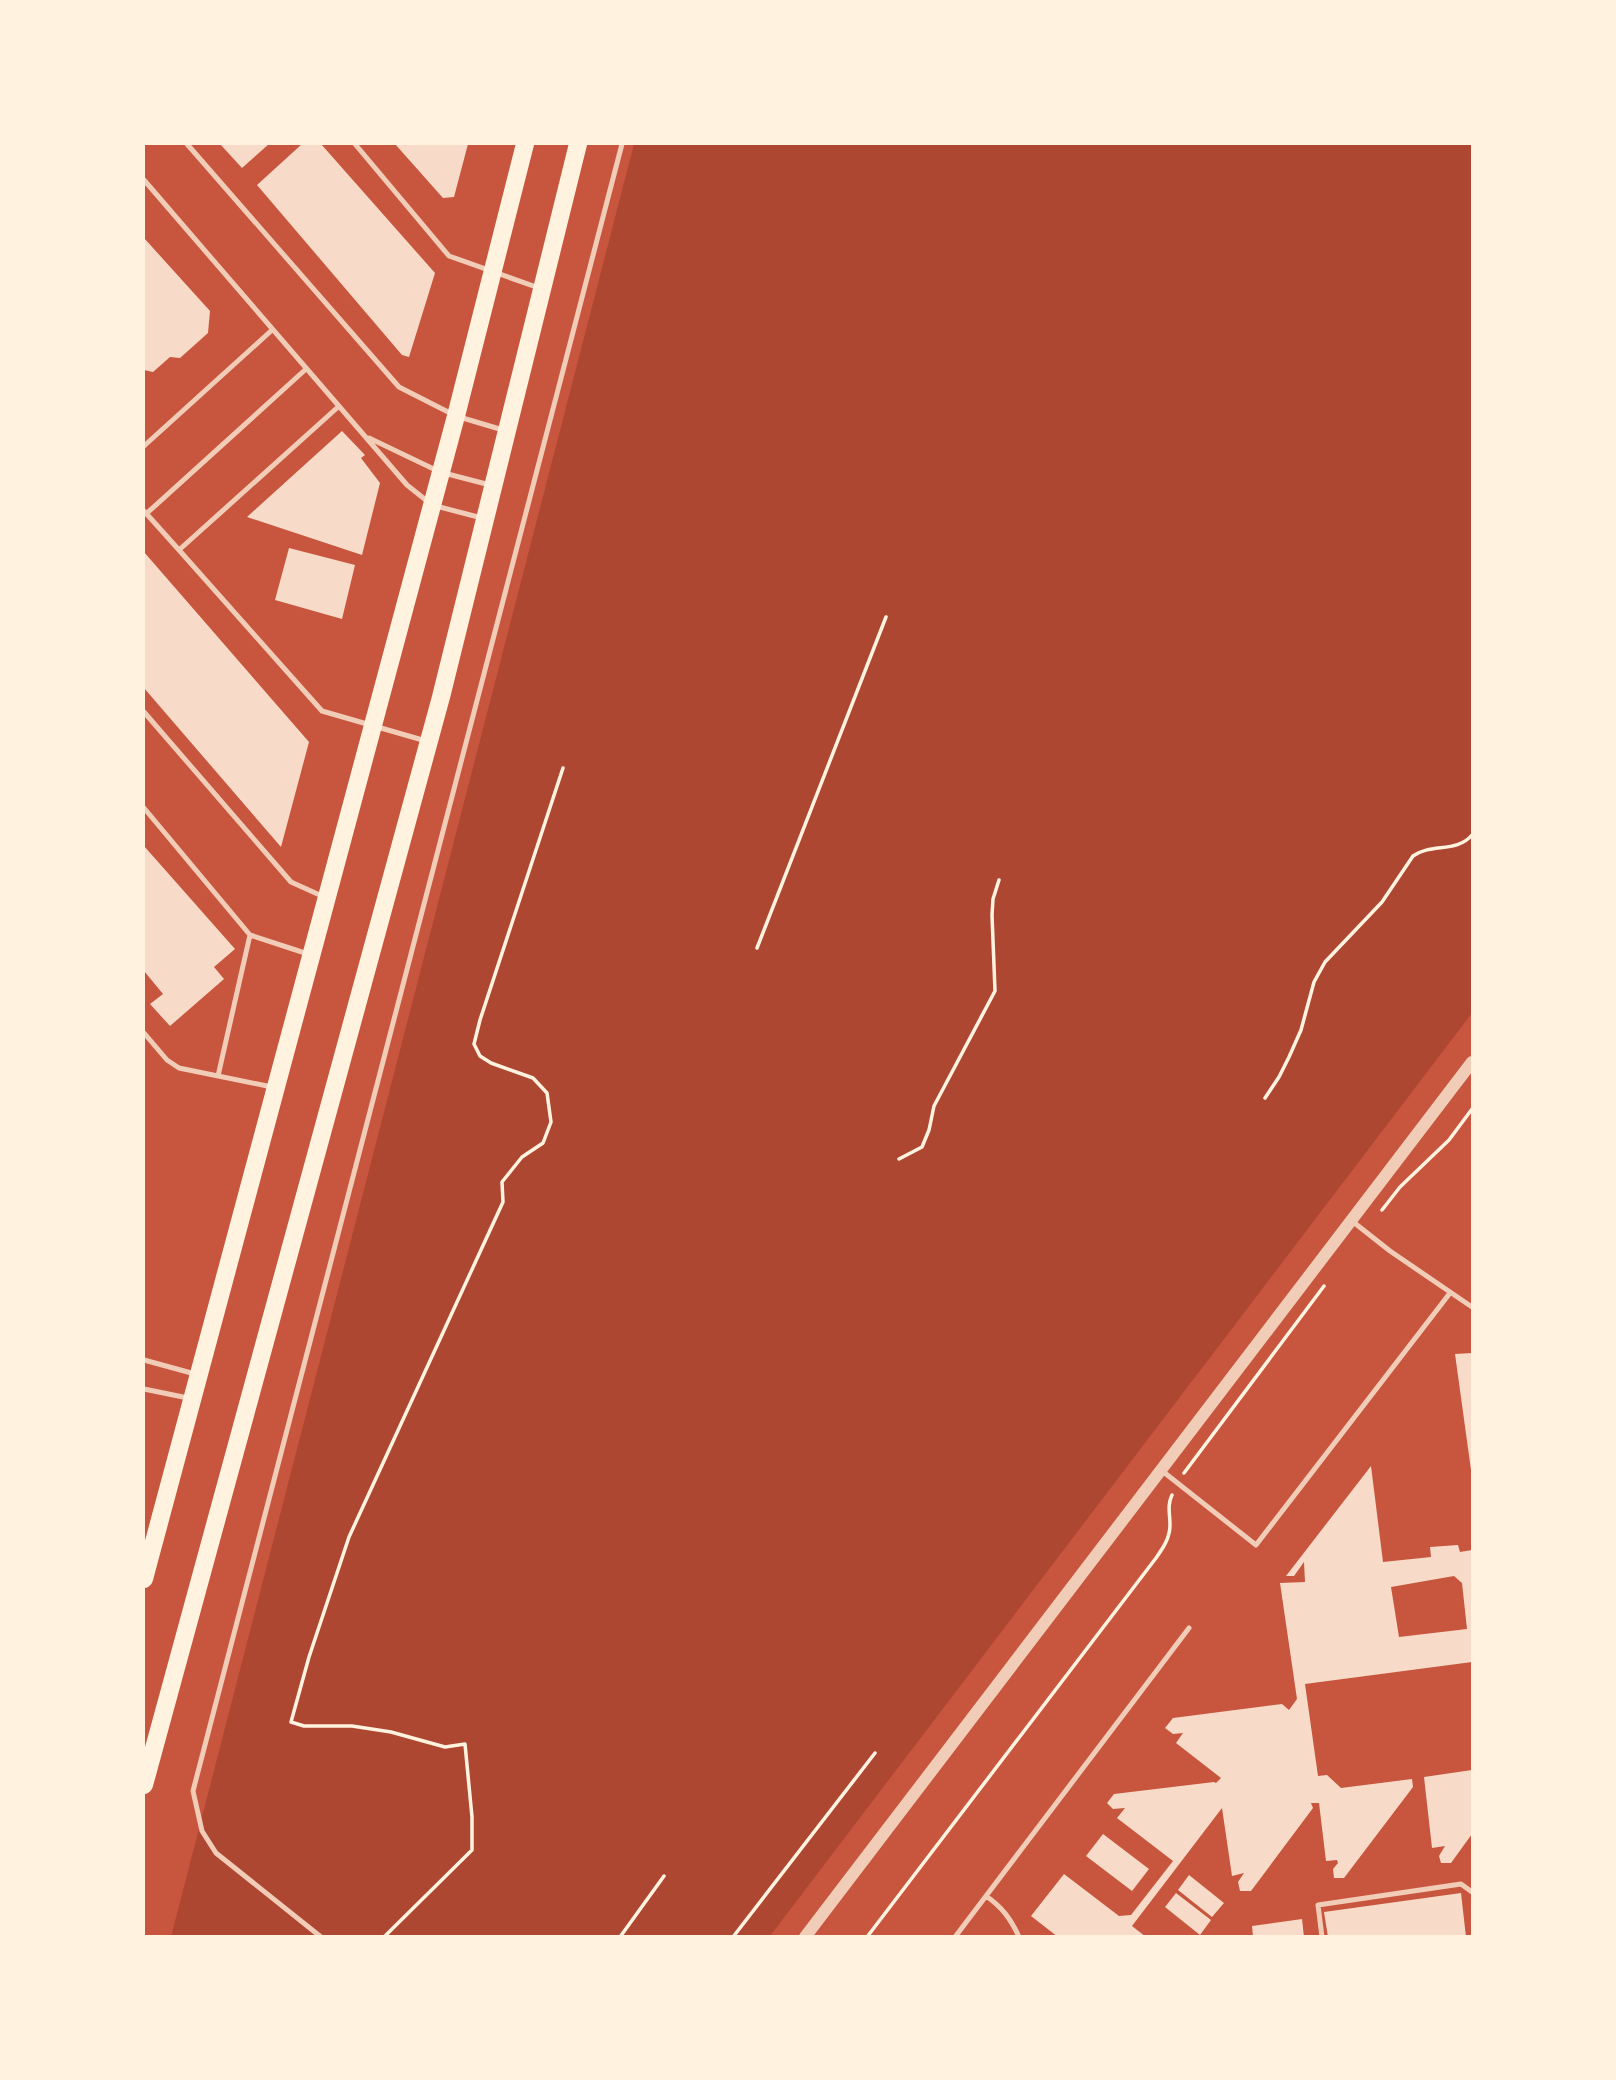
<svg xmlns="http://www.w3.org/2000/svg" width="1616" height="2080" font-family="Lato,sans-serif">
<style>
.green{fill:#ae4732}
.building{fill:#f7dbc8;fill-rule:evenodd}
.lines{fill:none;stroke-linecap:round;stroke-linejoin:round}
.path{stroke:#fff3e0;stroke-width:3.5}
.service{stroke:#f1ccb7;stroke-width:5}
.tertiary{stroke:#f1ccb7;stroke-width:12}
.primary{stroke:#fff3e0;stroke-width:18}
</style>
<rect width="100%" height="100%" fill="#c8553d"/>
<!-- green -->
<path class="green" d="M634,144H1472V1013L770,1936L171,1937Z"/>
<!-- building -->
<path class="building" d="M220,144H269L242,168Z
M302,144H321L435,273L409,357L402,355L257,185Z
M395,144H468L454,197L443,198Z
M144,238L210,311L208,333L180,358L170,357L153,372L144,370Z
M342,431L365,455L361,458L380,483L362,555L247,517Z
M289,548L355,565L342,619L275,600Z
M144,552L309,742L281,847L144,688Z
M144,846L235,949L214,967L224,979L170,1026L150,1004L163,994L144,971Z
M1472,1353V1470H1471L1455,1354Z
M1371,1466L1383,1562L1431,1557L1430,1547L1458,1545L1460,1552L1472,1550V1662L1305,1684L1318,1776L1327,1775L1341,1788L1412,1779L1413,1787L1344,1878H1334L1333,1869L1338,1863L1337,1860L1326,1861L1319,1803H1311L1313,1808L1251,1891H1240L1238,1882L1244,1873L1232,1876L1222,1808L1132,1926L1146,1937H1058L1031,1916L1064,1874L1119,1916L1131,1915L1173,1861L1117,1818L1125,1808L1113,1809L1107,1803L1114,1794L1214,1782L1216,1783L1221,1778L1176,1743L1183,1733L1173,1734L1165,1728L1173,1718L1282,1704L1289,1710L1297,1699L1280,1583L1305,1582L1304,1562L1294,1576H1286ZM1454,1576L1462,1583L1467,1629L1399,1637L1391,1587Z
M1472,1770V1834L1451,1863H1441L1439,1856L1445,1846L1432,1848L1424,1777Z
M1103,1834L1149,1869L1132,1891L1086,1856Z
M1189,1875L1224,1903L1212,1917L1178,1890Z
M1176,1893L1211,1920L1200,1935L1165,1907Z
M1461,1893L1466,1937H1328L1324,1912Z
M1302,1919L1304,1937H1253L1252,1926Z"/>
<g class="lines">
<!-- path -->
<path class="path" d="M757,948L886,617
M1265,1098L1279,1077L1289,1057L1301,1030L1314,982L1325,962L1382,902L1413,856C1431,843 1457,853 1472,835
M899,1159L922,1147L929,1130L934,1106L995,991L992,915L993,899L999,880
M1382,1210L1400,1187L1449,1140L1472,1109
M1184,1473L1324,1286
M384,1937L472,1850V1817L465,1744L445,1747L391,1732L352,1726H304L291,1722L309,1657L349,1537L503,1202L502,1182L522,1157L543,1143L551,1122L547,1093L533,1078L491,1063L480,1056L474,1044L480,1020L563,768
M620,1937L664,1876
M733,1937L875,1753
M867,1937L1156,1558C1163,1548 1170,1538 1170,1525C1170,1514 1167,1505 1172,1495"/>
<!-- service -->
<path class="service" d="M187,144L399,387L456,416L503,430
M355,144L449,256L539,288
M144,180L407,485L432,505L482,518
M369,438L440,472L490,485
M144,446L272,330
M144,511L179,550L338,407
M146,514L306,369
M179,550L322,711L426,741
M144,712L291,882L322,896
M144,808L250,935L218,1076
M250,935L308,954
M144,1033L167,1060L179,1068L272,1087
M1352,1221L1390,1251L1472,1307
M144,1360L195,1374
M144,1389L188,1398
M1161,1470L1256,1545L1450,1293
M321,1937L216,1853L202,1831L193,1791L622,144
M955,1937L986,1896
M1019,1937C1011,1919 1002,1907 986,1896L1189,1628
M1322,1937L1318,1905L1461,1884L1472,1892"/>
<!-- tertiary -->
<path class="tertiary" d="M805,1937L1472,1062"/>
<!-- primary -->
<path class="primary" d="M144,1579L456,416L525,144
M144,1785L441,697L578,144"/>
</g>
<!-- border -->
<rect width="1616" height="2080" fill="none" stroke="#fff3e0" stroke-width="290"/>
</svg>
